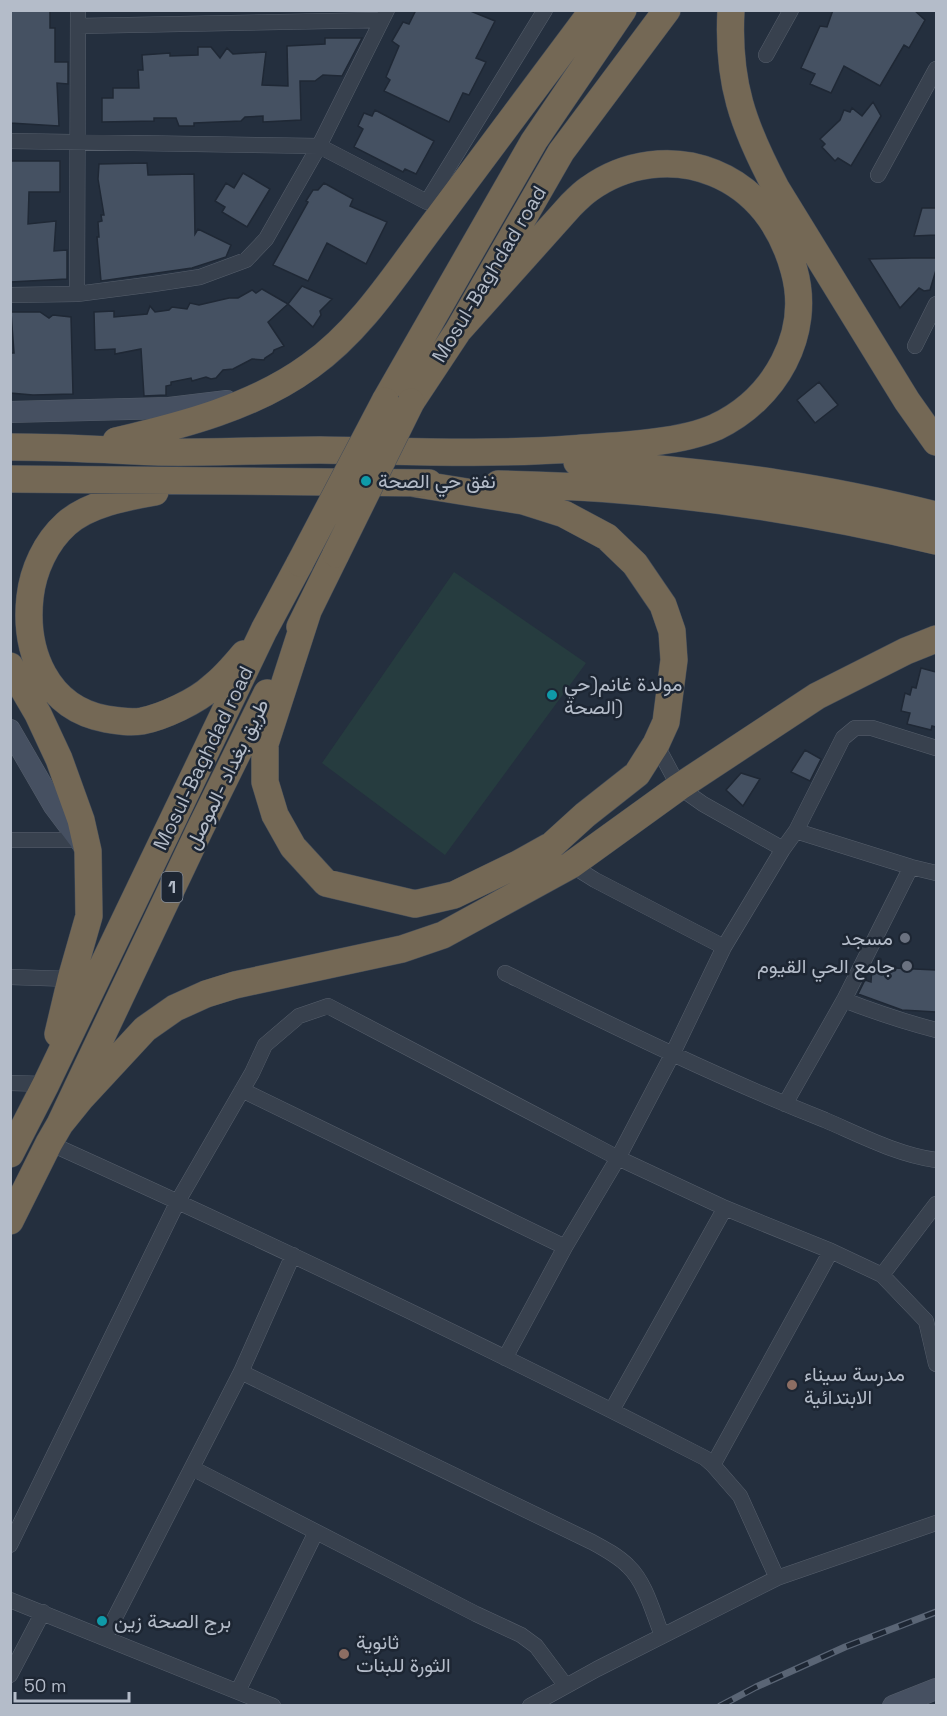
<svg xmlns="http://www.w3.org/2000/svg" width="947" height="1716" font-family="'Space Grotesk',Vazirmatn,sans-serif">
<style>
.green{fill:#263c3f}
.building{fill:#455162;stroke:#1f2835;stroke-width:1.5}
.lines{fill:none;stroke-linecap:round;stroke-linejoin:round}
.street-casing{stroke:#565f6c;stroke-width:16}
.secondary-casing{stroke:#565f6c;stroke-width:22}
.highway-casing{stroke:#434c59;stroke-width:28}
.street{stroke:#38414e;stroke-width:15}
.secondary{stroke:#465061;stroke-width:21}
.highway{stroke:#746855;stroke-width:27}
.rail-casing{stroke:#5a6575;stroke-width:7}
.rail{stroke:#1d2633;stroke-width:4.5;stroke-dasharray:14;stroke-linecap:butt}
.highway-bridge-casing{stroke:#434c59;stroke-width:28;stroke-linecap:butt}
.highway-bridge{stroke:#746855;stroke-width:27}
.culture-dot{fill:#0f9aa8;stroke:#1d2633;stroke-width:2}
.worship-dot{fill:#6b7280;stroke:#1d2633;stroke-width:2}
.education-dot{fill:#8d6e63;stroke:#1d2633;stroke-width:2}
.labels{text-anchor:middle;stroke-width:5;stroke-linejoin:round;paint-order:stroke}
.shield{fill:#1d2633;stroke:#878f9c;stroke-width:1.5}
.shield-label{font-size:18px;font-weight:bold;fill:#b4bcc9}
.street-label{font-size:20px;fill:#b4bcc9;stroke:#1d2633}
.poi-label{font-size:20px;fill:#b4bcc9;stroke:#1d2633;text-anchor:start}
</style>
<rect width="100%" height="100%" fill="#242f3e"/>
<!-- green -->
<path class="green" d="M454,572L586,663L445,855L322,763Z"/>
<!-- building -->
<path class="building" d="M10,10H50V28H55V62H68V84L57,83L59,126L10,123Z
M416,10H468L495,21L476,58L486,62L469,95L463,93L449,122L384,91L390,80L386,77L399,46L392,41L403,22L409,24Z
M833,10H914L925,20L909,48L904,45L880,86L844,66L831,93L810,84L815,74L801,68L820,26L827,27Z
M325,38H362L342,76L323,75L315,81H300L301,120L263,122V116L245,117L241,121L194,123V126H179L176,118H154V121L102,122V98H113V88H139L138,70H143L142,55L170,53V56L198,55V47H211L220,58L227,48L233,54L266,52L262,85L288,86L287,46L325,44Z
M873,102L881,116L851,166L838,158L835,161L822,147L825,144L820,139L840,120L844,110L850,112L852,108L862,116Z
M375,110L434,141L416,174L405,169L403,172L354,147L363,129L358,126L364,113L372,116Z
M10,161H60V192H29L28,224L56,221L54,251L67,250V279L10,282Z
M147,163L148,175L194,174L195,234L198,229L231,245L226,257L192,268L101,281L97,237H99L98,222L102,221L101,215H104L98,179L99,164Z
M243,173L270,189L247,227L222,212L225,207L215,201L226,183L234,188Z
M324,183L353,199L350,206L387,222L366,264L327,243L308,281L273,265L308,202L306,201L313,190H318Z
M922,208H936V235L914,236Z
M911,258H936V270L930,290L924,291L919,288L900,308L869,259Z
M302,286L332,299L320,311L321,315L313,327L288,304Z
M262,289L288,304L268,322L284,346L274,350L273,353L265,358L264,360L252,359L233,369L223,370L216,378L211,379L206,377L192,381L191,378L171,382V385L166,386V395L144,396L141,349L115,354V349L95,350L94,312L114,311V317L147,314L150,306L155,312L169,310L172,307L187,309L190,303L199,305L229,298H238L252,290L256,293Z
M11,312H40L49,318L53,315L71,317L73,394L33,395L10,393V353H14Z
M819,382L838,405L815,423L797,400Z
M921,668L936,672V727L932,726L931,730L907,724L910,713L901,711L905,693L910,695L912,687L916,688Z
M805,750L821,759L810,781L791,772Z
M741,773L760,779L743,806L726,790Z
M872,967L936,970V1012L902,1010L858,994L865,980L871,982Z"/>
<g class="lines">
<defs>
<path id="street" d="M78,26L382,20
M766,55L791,10
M10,141L319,146L427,202L545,10
M878,175L936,69
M77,294L78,10
M10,295L77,294L154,284L200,277L246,260L266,239L319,146L387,10
M915,346L936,304
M656,744L679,787L703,804L783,849
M796,831L911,867L936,873
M10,840H81
M571,865L595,880L724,947
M505,973C611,1025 716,1077 825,1120C860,1135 898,1155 936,1160
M10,977L71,979
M844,1000C875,1012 905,1022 936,1030
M10,1083L46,1084
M242,1090L565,1247
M785,1104L844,1000L911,867
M49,1143C270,1243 489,1347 705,1458L713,1465L740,1496L777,1578
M882,1275L936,1204
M505,1358L565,1247L618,1158L672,1055L724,947L783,849L796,831L843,738L855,728H872L936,748
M241,1372L592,1542C605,1549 618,1556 628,1566C646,1583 653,1613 662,1635
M612,1410L725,1208
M713,1465L831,1251
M192,1468L476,1614L521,1635L536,1646L566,1686
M10,1545L178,1201L252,1073L265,1045L299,1016L328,1006L618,1158L725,1208L831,1251L882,1275L926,1321L936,1364
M10,1600L273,1706
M105,1637L241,1372L293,1255
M10,1675L43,1612
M238,1691L316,1532
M530,1706L597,1669L777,1578L936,1523"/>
<path id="secondary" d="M10,412L169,408L227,401
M10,730L54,806L84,846
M893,1706L936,1689"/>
<path id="highway" d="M731,10C727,82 743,126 776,188L907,401L936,442
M385,401L534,141L623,10
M411,402L458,331L561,152L667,10
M116,441C183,425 254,407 310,366C362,329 397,272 435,222C488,152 540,81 593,10
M10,447C60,447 110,450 159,452C213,453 266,450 320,450C404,451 486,455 570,449C612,446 678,444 716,427C775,399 812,334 794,270C782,226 756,190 714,173C673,156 625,163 589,189C583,193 577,199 571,205L458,331
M577,462C644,467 711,473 778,483C832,491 884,502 936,515
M10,479L429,483
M498,484C644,486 794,507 936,541
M155,492C126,497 88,504 66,524C46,542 33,570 30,597C24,651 46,708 106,719C118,721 130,723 142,721C163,717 197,701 212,687C224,678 234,666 244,654
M308,611L265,744V782L275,815L293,847L326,883L415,904L454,895L518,864L552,845L585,815L637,774L656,744L666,722L674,660L672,631L663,605L635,564L607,537L564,514L523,501L411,483
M300,627L336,554
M10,666L38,714L59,759L81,820L88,851L89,916L71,979L58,1034
M60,1124L81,1098L145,1029L175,1008L206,994L235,985L402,949L443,935L571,865L679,787L817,696L906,651L936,639
M10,1154L46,1084L264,630L300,563
M10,1221L49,1143L60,1124L200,829L267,693"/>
</defs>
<!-- street casing -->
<use href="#street" class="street-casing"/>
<!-- secondary casing -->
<use href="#secondary" class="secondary-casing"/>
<!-- highway casing -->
<use href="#highway" class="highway-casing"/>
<!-- street -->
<use href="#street" class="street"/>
<!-- secondary -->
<use href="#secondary" class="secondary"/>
<!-- highway -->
<use href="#highway" class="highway"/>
<defs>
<path id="rail" d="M720,1706L756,1687L845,1647L936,1612"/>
</defs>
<!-- rail casing -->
<use href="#rail" class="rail-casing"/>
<!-- rail -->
<use href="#rail" class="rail"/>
<defs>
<path id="highway-bridge" d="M336,554L411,402
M300,563L385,401"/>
</defs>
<!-- highway-bridge casing -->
<use href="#highway-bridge" class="highway-bridge-casing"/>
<!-- highway-bridge -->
<use href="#highway-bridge" class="highway-bridge"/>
</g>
<!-- markers -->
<g class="culture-dot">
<circle cx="366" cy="481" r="6"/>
<circle cx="552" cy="695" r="6"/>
<circle cx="102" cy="1621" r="6"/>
</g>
<g class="worship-dot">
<circle cx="905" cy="938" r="6"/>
<circle cx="907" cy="966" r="6"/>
</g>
<g class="education-dot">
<circle cx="792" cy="1385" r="6"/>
<circle cx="344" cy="1654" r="6"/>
</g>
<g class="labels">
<!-- shield labels -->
<rect class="shield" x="161.5" y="872" width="21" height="30" rx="4.5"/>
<g class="shield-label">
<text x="172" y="893">1</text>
</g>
<!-- street labels -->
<g class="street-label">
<text transform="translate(489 274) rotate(-59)" y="7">Mosul-Baghdad road</text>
<text transform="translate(203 758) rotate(-64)" y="7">Mosul-Baghdad road</text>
<text transform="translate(227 774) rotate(-64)" y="7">طريق بغداد -الموصل</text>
</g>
<!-- poi labels -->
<g class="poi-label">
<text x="378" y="488">نفق حي الصحة</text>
<text x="564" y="691">مولدة غانم(حي<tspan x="564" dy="23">الصحة)</tspan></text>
<text x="893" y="945" text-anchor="end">مسجد</text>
<text x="895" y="973" text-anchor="end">جامع الحي القيوم</text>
<text x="804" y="1381">مدرسة سيناء<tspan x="804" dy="23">الابتدائية</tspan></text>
<text x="114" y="1628">برج الصحة زين</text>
<text x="356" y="1649">ثانوية<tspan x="356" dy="23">الثورة للبنات</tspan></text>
</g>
</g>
<!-- border -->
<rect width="947" height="1716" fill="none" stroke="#b4bcc9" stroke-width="24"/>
<!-- scale -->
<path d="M15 1692v9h114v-9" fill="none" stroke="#b4bcc9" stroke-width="3"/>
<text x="24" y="1692" font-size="18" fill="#b4bcc9" stroke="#1d2633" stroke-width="4.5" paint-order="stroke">50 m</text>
</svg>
